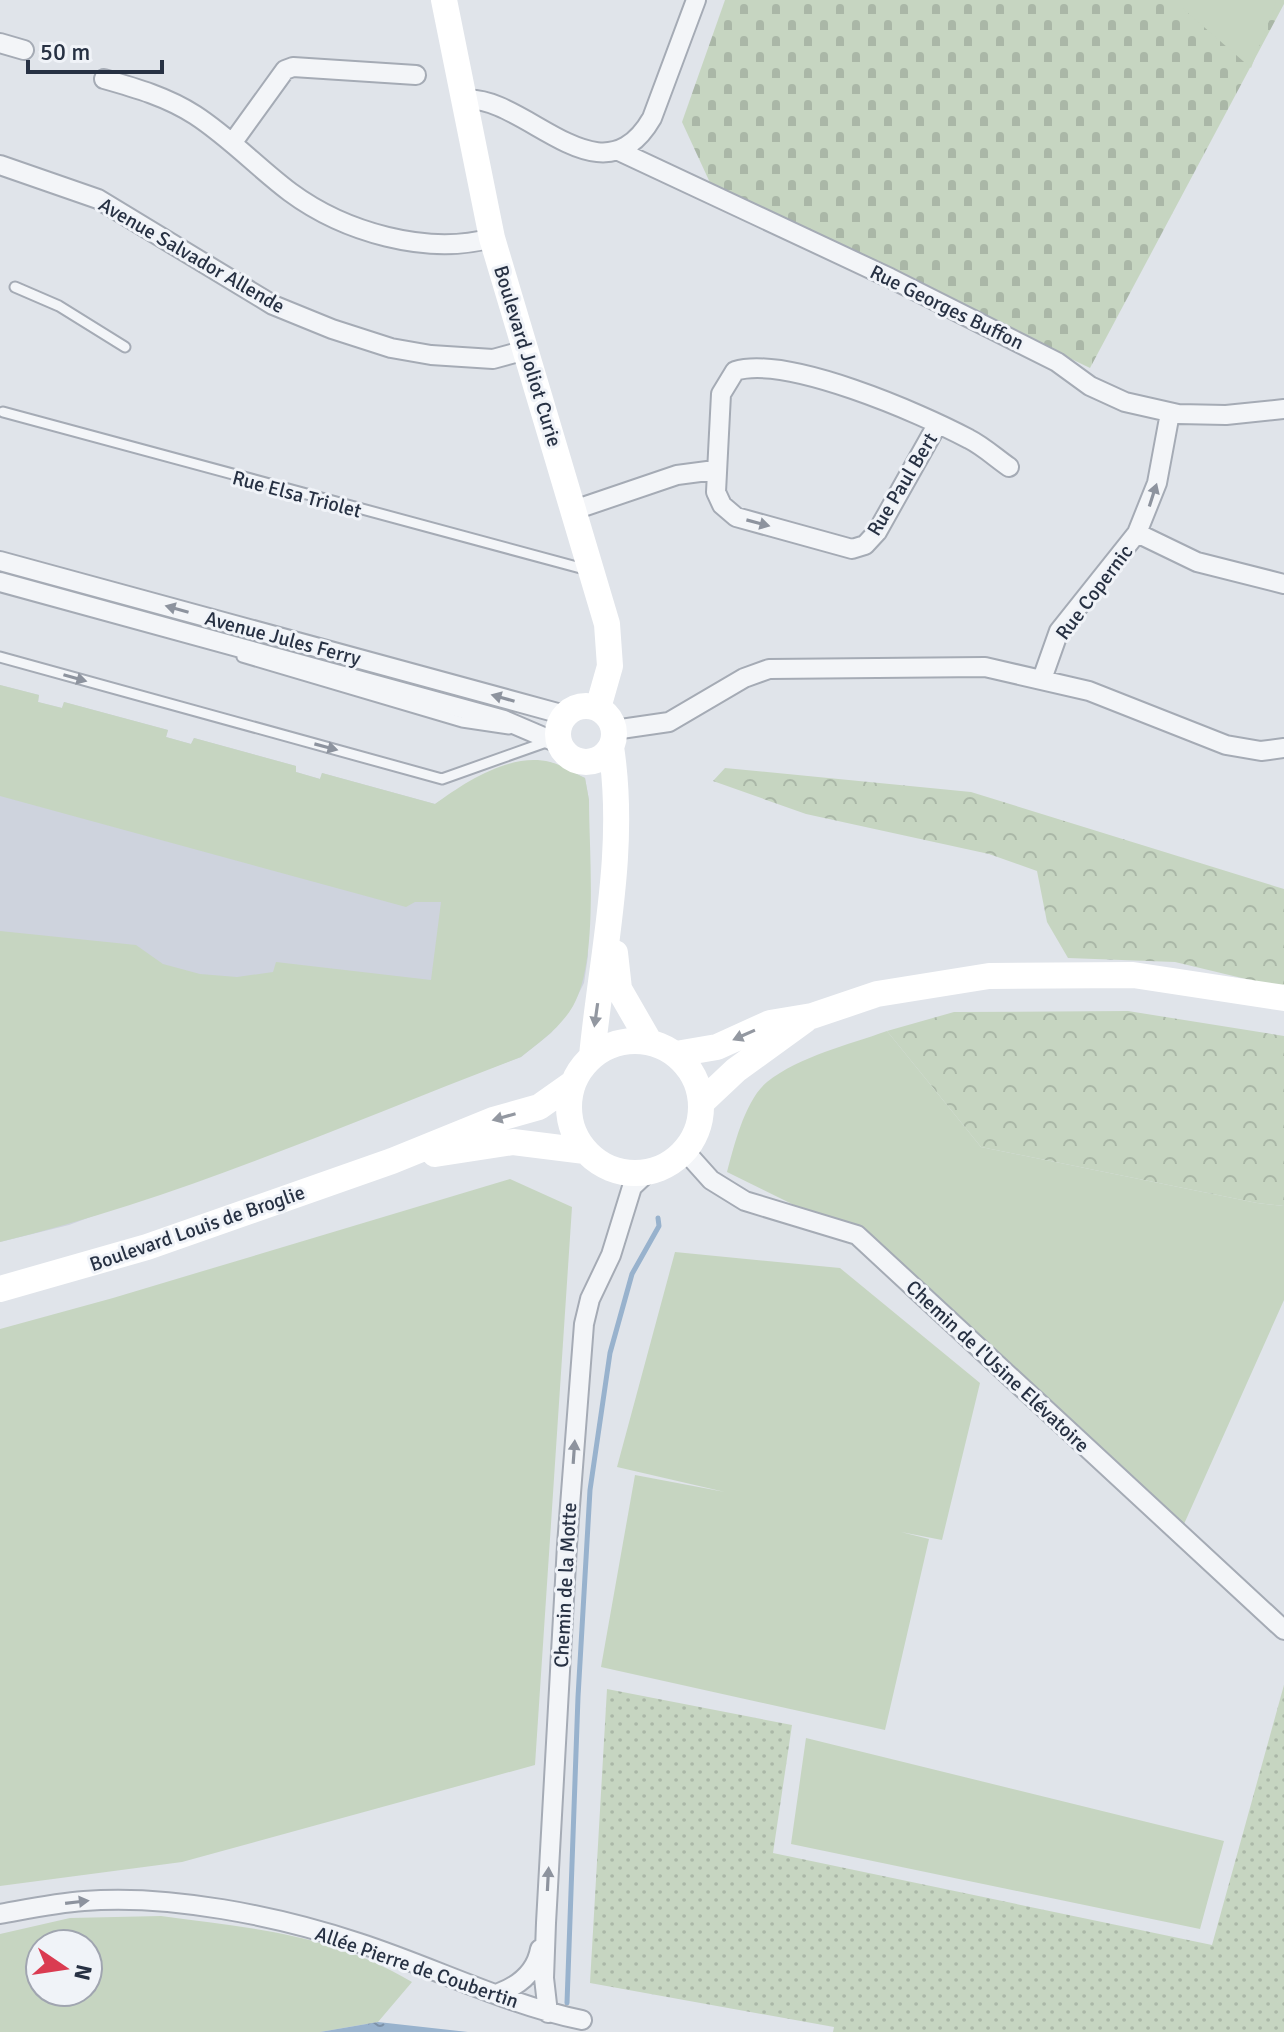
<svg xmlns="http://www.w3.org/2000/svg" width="1284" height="2032" font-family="Signika,sans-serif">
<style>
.built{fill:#ced3dd}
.grass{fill:url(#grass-dots)}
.forest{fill:url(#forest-crowns)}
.cemetery{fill:url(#cemetery-stones)}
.park{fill:#c6d5c1;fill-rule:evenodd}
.water{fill:url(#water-ripples)}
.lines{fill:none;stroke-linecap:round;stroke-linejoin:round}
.stream{stroke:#98b2cd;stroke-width:5}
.lane-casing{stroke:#a5abb5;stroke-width:13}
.street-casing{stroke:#a5abb5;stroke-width:22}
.lane{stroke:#f3f5f8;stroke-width:9}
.street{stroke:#f3f5f8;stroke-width:18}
.secondary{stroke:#fff;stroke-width:26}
.oneway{fill:#8d939e}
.oneway2{fill:#9398a1}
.labels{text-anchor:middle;stroke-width:6;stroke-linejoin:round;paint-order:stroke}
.street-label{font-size:20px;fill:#273143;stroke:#f0f3f8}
</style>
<defs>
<pattern id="grass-dots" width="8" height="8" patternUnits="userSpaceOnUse" patternTransform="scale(2)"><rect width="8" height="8" fill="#c6d5c1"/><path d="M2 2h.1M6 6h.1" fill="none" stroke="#aab7a7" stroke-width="1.8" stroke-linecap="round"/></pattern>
<pattern id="forest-crowns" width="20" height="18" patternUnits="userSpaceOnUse" patternTransform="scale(2)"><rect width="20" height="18" fill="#c6d5c1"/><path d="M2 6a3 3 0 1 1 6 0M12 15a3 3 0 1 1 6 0" fill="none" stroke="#aab7a7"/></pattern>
<pattern id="cemetery-stones" width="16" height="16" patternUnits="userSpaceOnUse" patternTransform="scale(2)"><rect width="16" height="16" fill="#c6d5c1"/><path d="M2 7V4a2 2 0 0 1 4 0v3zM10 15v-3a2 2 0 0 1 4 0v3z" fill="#aab7a7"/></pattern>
<pattern id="water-ripples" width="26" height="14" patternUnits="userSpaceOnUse" patternTransform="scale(2)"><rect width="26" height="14" fill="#98b2cd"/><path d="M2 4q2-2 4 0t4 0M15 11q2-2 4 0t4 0" fill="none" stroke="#7c91a8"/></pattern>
</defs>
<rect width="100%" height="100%" fill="#e0e4ea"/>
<!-- built -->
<path class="built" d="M0,685L39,695L38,702L62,708L64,702L168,730L166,737L191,744L194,738L296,766V772L320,779L322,773L435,804L484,774L523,761L550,762L585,778L589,800L588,956L584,983L572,1007L551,1033L521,1057L69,1225L0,1242Z"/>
<!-- grass -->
<path class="grass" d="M1284,1685V2032H833L834,2027L590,1983L607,1689L792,1725L773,1853L1212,1945Z"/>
<!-- forest -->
<path class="forest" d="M725,768L971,792L1284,889V988L1175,962L1068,958L1047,922L1037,871L989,854L806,814L713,781Z
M1128,1011L1284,1036V1206L1257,1203L981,1147L887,1031L954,1012Z"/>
<!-- cemetery -->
<path class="cemetery" d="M725,0H1284V4L1090,368L712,187L682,122Z"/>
<!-- park -->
<path class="park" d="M1188,0H1277L1251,68L1181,7Z
M0,685L39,695L38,702L62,708L64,702L168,730L166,737L191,744L194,738L296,766V772L320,779L322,773L435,804C465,782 511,752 550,762C562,765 574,773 585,778L589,800C589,854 599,961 573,1006C561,1027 540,1042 521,1057C350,1122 179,1199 0,1242V931L136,945L163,964L200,974L237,977L273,972L276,962L431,980L441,902H415L406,907L0,796Z
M887,1031L981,1147L1257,1203L1284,1206V1300L1180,1533L857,1236L727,1172C734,1146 745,1100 767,1082C800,1056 848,1045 887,1031Z
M510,1179L572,1207L535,1765L182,1862L0,1886V1329L113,1298Z
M675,1252L840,1268L980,1383L942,1540L901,1532L929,1539L885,1730L601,1667L635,1475L725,1492L617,1467Z
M806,1738L1224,1841L1200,1929L791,1844Z
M161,1916C250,1928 332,1934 412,1982L378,2022L320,2032H0V1934L70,1918ZM40,1944H88V1992H40Z"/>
<!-- water -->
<path class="water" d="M378,2022L468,2032H320Z"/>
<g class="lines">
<!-- stream -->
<path class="stream" d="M567,2003L578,1697L590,1490L610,1353L632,1274L659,1226L658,1218"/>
<defs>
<path id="lane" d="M15,287L59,306L125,347
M3,412L588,570
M0,657L442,779L549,741
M242,657L462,722L509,729"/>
<path id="street" d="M0,43L24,50
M104,79C136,88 167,97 195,115C229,137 257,167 290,192C344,232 427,256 492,238
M463,100C524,92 600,208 652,118L696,0
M233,142L285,70L293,67L416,75
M619,151L890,278L1057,362L1090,386L1125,402L1178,414L1226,415L1284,409
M0,165L98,199L273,305L332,329L391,348L431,355L493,359L526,350
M937,425L877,532L865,545L852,549L736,517L722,505L716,492L721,394L735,371C787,355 920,413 969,439C983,446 996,458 1009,467
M574,510L677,475L715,470
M1137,533L1197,562L1284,584
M0,561L565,715
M0,582L504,720L560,744
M1042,679L1059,631L1137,533L1157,483L1170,413
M614,730L669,722L744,678L769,669L985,667L1089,691L1226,745L1261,751L1284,748
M685,1151L711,1180L745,1201L857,1235L1284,1630
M0,1914C28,1909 56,1903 84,1901C169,1894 278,1916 359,1943C433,1967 505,2004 582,2020
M499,1993C520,1985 536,1972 540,1949
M548,2013L544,1978L546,1923L567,1545L584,1324L590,1299L611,1255L632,1187L648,1172"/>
</defs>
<!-- lane casing -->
<use href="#lane" class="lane-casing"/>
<!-- street casing -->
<use href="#street" class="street-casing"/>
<!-- lane -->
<use href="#lane" class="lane"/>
<!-- street -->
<use href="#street" class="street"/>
<!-- secondary -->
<path class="secondary" d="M444,0L492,238L607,624L610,666L598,708
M558 734a28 28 0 1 1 56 0a28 28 0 1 1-56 0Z
M615,953L619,989L649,1041
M569 1107a66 66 0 1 1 132 0a66 66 0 1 1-132 0Z
M676,1054L717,1047L770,1023L812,1016L877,994L989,976L1133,975L1284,998
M592,1056C602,953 627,850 611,747
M702,1102L736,1070L805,1020
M435,1154L513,1142L585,1151
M0,1289L147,1247L392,1161L493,1120L539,1107L573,1083"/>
</g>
<!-- one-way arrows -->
<defs><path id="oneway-solid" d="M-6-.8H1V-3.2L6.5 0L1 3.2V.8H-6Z" transform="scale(2)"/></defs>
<g class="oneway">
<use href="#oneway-solid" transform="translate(1153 495) rotate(-72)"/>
<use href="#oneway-solid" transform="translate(758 523) rotate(15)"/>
<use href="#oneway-solid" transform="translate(177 609) rotate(-164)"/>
<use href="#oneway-solid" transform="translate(75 678) rotate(16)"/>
<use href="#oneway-solid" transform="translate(503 698) rotate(-164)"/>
<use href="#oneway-solid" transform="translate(326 747) rotate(15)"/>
<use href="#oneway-solid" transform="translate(574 1452) rotate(-86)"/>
<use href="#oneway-solid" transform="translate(548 1879) rotate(-87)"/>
<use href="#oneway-solid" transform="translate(77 1902) rotate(-7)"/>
</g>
<g class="oneway2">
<use href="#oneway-solid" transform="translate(596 1015) rotate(98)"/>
<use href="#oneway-solid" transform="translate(744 1035) rotate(156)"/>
<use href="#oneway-solid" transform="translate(504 1117) rotate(164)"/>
</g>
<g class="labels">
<!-- street labels -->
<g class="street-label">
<text transform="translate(192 255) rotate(30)" y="7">Avenue Salvador Allende</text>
<text transform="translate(947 307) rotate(26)" y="7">Rue Georges Buffon</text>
<text transform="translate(528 356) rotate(73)" y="7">Boulevard Joliot Curie</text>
<text transform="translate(902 484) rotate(-59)" y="7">Rue Paul Bert</text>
<text transform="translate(297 494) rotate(15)" y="7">Rue Elsa Triolet</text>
<text transform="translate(1094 592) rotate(-53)" y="7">Rue Copernic</text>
<text transform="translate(283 638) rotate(15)" y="7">Avenue Jules Ferry</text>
<text transform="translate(197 1228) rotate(-19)" y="7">Boulevard Louis de Broglie</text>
<text transform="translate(998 1366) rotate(43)" y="7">Chemin de l'Usine Elévatoire</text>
<text transform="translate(565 1585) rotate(-87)" y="7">Chemin de la Motte</text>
<text transform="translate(417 1967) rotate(19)" y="7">Allée Pierre de Coubertin</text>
</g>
</g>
<!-- north arrow -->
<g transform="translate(64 1968) rotate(103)"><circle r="38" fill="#f0f3f8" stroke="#a0a5b0" stroke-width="2"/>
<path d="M0-6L14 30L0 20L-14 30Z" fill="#da3b51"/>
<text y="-12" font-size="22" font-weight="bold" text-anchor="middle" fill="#273143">N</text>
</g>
<!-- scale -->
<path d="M28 60v12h134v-12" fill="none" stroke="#273143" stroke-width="4"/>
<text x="40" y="60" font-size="24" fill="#273143" stroke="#f0f3f8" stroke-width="6" paint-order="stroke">50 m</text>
</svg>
